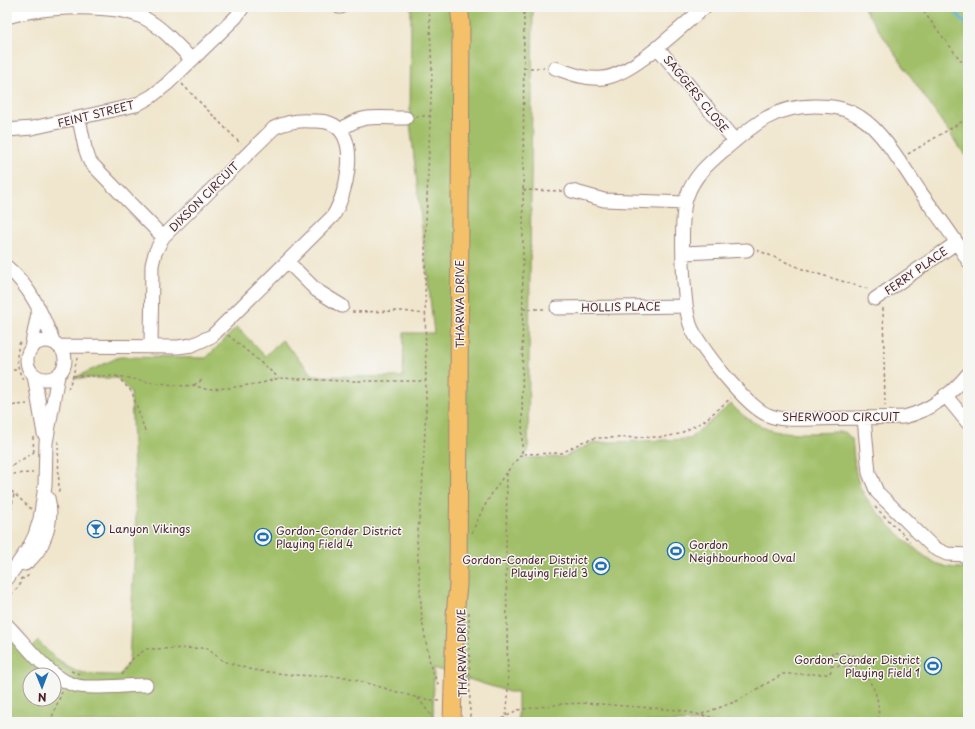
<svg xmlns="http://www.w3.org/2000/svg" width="975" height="729" font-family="'Playpen Sans',sans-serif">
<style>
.green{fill:#a0bf67;stroke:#756f49;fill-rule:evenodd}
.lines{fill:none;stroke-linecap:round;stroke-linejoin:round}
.stream{stroke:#58b4d6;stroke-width:3}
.minor-casing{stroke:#9d827c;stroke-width:15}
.major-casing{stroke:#9d827c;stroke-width:19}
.path{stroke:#9d827c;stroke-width:1.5;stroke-dasharray:3 3;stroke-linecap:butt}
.minor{stroke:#fff;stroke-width:13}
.major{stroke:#f4c16a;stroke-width:17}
.labels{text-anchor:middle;stroke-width:3;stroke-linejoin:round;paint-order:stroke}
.street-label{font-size:11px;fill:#4a1f2b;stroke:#f6f6f2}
.poi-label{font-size:11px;fill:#4a1f2b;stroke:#f6f6f2;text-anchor:start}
</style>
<rect width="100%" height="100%" fill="#f6f6f2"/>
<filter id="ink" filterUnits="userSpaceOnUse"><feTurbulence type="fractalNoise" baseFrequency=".025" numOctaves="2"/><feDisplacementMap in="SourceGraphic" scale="8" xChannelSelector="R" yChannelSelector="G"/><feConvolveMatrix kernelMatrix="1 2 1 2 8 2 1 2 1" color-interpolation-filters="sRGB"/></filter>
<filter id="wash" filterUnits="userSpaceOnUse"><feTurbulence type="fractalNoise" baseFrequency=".012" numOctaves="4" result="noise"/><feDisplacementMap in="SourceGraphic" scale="16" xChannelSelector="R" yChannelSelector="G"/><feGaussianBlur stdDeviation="0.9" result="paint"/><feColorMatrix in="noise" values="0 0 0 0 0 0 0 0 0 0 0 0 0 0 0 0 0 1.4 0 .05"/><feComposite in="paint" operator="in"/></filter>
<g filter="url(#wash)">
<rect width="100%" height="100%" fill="#f0e6cd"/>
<!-- green -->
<path class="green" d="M411,7H533L528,452L524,458L564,457L592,443L689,439L731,404C765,441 800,432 845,432L852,439C854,455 854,472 860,487C867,506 919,557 938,564C948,568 958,568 968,568V722H518V692H509L434,668L433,722H7V633L26,653L38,641C68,673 77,675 120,675L129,661L136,526L131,392L117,378H74L119,357L206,358L237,327L265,356L282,340L314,376L403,377L404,333H434L410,122ZM30,675H54V699H30Z
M863,7H968V160Z"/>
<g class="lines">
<!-- stream -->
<path class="stream" d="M952,7L968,27
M7,718L12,722"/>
</g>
</g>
<g filter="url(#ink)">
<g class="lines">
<defs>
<path id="minor" d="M339,7H341
M7,17C41,7 114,2 146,19C164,29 178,46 192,60
M657,47L735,141
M555,68C570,73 586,80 603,78C633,75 680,27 705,7
M79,119L85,148L90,162L163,237
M7,130L32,128L136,105L152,96L167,84L236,17L243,7
M341,130C361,113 380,118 406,118
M572,191L604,200L685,203
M684,253L747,250
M968,261C955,237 937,215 921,193C906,171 882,130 860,117C846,108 832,106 815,106C774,106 753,125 723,151C708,164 694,176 687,196C679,216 683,302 690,324C696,344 748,408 768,415C782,421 799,419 814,419C844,418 874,418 904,417C929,411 952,394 968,374
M288,262L316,290L342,306
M7,267C31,287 42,314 54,343
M875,299L956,243
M557,308L686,306
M27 360a19 19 0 1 1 38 0a19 19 0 1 1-38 0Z
M58,346L178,347L192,345L212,336L333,216C346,195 360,141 334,125C326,120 318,121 310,121C296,120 286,122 274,128L163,237L155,253L152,265L151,347
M31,348L39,308
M34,375L44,434
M945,395L968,423
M864,418L869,473L877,492L934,548L947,554L968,555
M25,564C44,551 54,520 48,498
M7,579L28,549L35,535L40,519L45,486L46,443L58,375
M7,625C27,645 50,680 78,686C93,689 129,685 146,685"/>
<path id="major" d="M452,722L455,615L458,585L461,23L459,7"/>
</defs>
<!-- minor casing -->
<use href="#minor" class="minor-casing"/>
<!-- major casing -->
<use href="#major" class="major-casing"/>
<!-- path -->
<path class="path" d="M353,7L429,8
M429,7L432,71L425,249L426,408L422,493L417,540L422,621L431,668L439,686
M920,7L968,70
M524,68H544
M182,84L241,144
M416,116H430
M908,154L968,118
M523,190L562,191
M757,250L805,270L868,289
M883,308L885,406
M523,309H547
M352,312L403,311L424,314
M228,335L279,378
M20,342C15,355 17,368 23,380
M7,370H17
M73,376H117L149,382L185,386L193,385L205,389L229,388L262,383L279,378L345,381H426
M117,376L132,392L146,434
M194,385L202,380
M68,389L73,376L77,358
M7,406L27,404
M33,437L34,455
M58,441L59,494
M522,453L524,7
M7,469L34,452
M7,474L33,473
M7,487L31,509
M875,507L910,541
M472,533C484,503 501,477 522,454L562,453L582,442L595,438L664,437L679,434L704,421L731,398
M7,539L14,493
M21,578L24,579L29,575
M7,599L20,585L21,578
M7,610L11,614
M469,612L470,722
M831,666H857
M71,671L83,675
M857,673H864C878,693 878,698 879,722
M122,675L131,660L146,649L207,648L223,661L252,670L294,675L346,677L418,698L439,701
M418,698L436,722
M702,714L737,701L783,674H829L831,671L832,652L857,656
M506,716L508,697L506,557L507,471
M50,722L62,692
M497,722L517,710L561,704L587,703L678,710L733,722"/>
<!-- minor -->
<use href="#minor" class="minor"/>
<!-- major -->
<use href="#major" class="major"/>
</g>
</g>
<!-- icons -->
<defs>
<symbol id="bar-ring" viewBox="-11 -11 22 22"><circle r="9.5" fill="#f6f6f2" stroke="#1f6fb2" stroke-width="1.5"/><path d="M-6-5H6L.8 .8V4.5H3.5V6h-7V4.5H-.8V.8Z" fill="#1f6fb2"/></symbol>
<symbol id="stadium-ring" viewBox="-11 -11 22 22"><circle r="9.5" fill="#f6f6f2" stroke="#1f6fb2" stroke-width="1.5"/><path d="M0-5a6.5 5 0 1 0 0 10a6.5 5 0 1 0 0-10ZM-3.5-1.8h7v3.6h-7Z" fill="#1f6fb2"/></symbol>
</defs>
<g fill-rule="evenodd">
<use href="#bar-ring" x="86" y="519" width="20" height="20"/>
<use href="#stadium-ring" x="253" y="527" width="20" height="20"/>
<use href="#stadium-ring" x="666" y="541" width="20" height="20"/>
<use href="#stadium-ring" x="591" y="556" width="20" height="20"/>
<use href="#stadium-ring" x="923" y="656" width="20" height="20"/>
</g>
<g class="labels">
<!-- street labels -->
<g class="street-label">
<text transform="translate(696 94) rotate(51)" y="4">SAGGERS CLOSE</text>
<text transform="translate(96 114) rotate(-14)" y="4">FEINT STREET</text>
<text transform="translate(204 197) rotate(-45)" y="4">DIXSON CIRCUIT</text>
<text transform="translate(916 271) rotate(-35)" y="4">FERRY PLACE</text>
<text transform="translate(460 304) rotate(-90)" y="4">THARWA DRIVE</text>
<text transform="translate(621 307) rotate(-1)" y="4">HOLLIS PLACE</text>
<text x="841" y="421">SHERWOOD CIRCUIT</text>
<text transform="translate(462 653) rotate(-91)" y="4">THARWA DRIVE</text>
</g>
<!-- poi labels -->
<g class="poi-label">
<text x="109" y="533">Lanyon Vikings</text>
<text x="276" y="535">Gordon-Conder District<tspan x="276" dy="13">Playing Field 4</tspan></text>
<text x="689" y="549">Gordon<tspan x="689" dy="13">Neighbourhood Oval</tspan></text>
<text x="588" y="564" text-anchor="end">Gordon-Conder District<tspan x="588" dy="13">Playing Field 3</tspan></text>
<text x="920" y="664" text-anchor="end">Gordon-Conder District<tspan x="920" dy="13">Playing Field 1</tspan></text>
</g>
</g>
<!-- margin -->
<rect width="975" height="729" fill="none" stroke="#f6f6f2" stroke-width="24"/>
<!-- north arrow -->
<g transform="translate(42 687) rotate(179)"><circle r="19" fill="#f6f6f2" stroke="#b1a0a2"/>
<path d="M0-3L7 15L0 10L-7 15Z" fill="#1f6fb2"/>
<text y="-6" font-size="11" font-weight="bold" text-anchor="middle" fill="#4a1f2b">N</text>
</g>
</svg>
